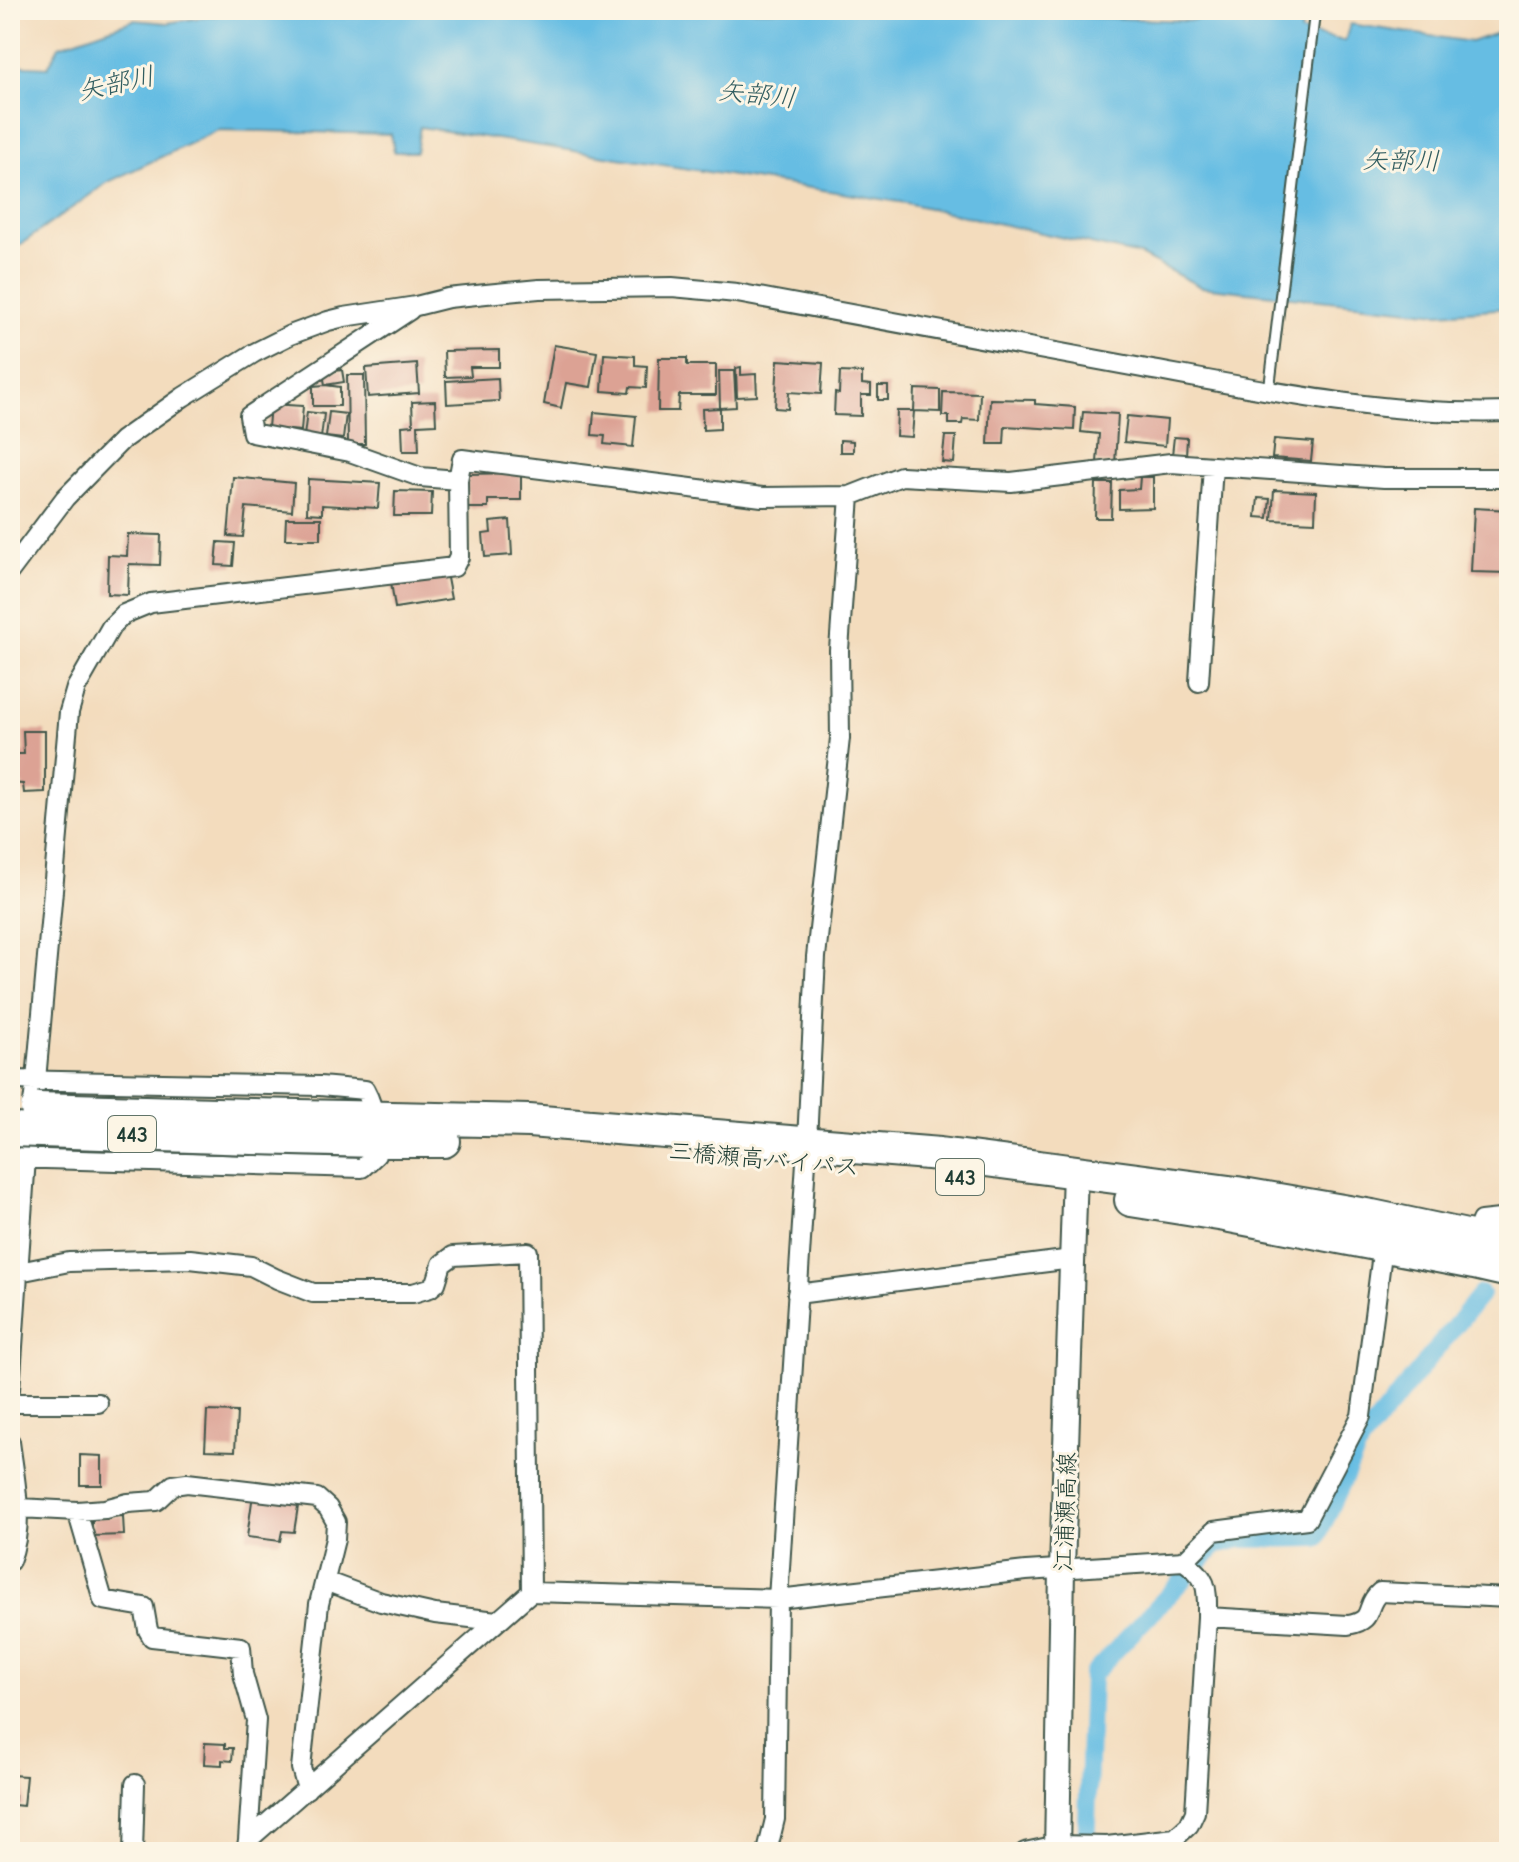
<svg xmlns="http://www.w3.org/2000/svg" width="1519" height="1862" font-family="'Comic Neue','Klee One',sans-serif">
<style>
.water{fill:#66bde3;stroke:#427d8c;stroke-width:2}
.lines{fill:none;stroke-linecap:round;stroke-linejoin:round}
.canal{stroke:#66bde3;stroke-width:18}
.building{fill:#dca294}
.lane-casing{stroke:#3f5549;stroke-width:13}
.street-casing{stroke:#3f5549;stroke-width:22}
.secondary-casing{stroke:#3f5549;stroke-width:28}
.highway-casing{stroke:#3f5549;stroke-width:36}
.lane{stroke:#fff;stroke-width:9}
.street{stroke:#fff;stroke-width:18}
.secondary{stroke:#fff;stroke-width:24}
.highway{stroke:#fff;stroke-width:32}
.highway-bridge-casing{stroke:#3f5549;stroke-width:36;stroke-linecap:butt}
.highway-bridge{stroke:#fff;stroke-width:32}
.labels{text-anchor:middle;stroke-width:6;stroke-linejoin:round;paint-order:stroke}
.shield{fill:#fcf5e5;stroke:#617469;stroke-width:2}
.shield-label{font-size:22px;font-weight:bold;fill:#1f3d34}
.street-label{font-size:24px;fill:#1f3d34;stroke:#fcf5e5}
.water-label{font-size:26px;font-style:italic;fill:#315d60;stroke:#fcf5e5}
</style>
<rect width="100%" height="100%" fill="#fcf5e5"/>
<filter id="ink" filterUnits="userSpaceOnUse"><feTurbulence type="fractalNoise" baseFrequency=".0125" numOctaves="2"/><feDisplacementMap in="SourceGraphic" scale="16" xChannelSelector="R" yChannelSelector="G"/><feConvolveMatrix kernelMatrix="1 2 1 2 8 2 1 2 1" color-interpolation-filters="sRGB"/></filter>
<filter id="wash" filterUnits="userSpaceOnUse"><feTurbulence type="fractalNoise" baseFrequency=".006" numOctaves="4" result="noise"/><feDisplacementMap in="SourceGraphic" scale="32" xChannelSelector="R" yChannelSelector="G"/><feGaussianBlur stdDeviation="1.8" result="paint"/><feColorMatrix in="noise" values="0 0 0 0 0 0 0 0 0 0 0 0 0 0 0 0 0 1.4 0 .05"/><feComposite in="paint" operator="in"/></filter>
<g filter="url(#wash)">
<rect width="100%" height="100%" fill="#f3dcbd"/>
<!-- water -->
<path class="water" d="M250,10H1017L1037,15L1188,21L1229,13L1303,17L1301,32L1345,41L1350,24L1471,42L1509,29V308L1439,313L1201,287L1140,255L906,203L420,127L416,152H394L391,134L218,130L108,182L10,252V65L48,67L59,46L134,20L167,23Z"/>
<g class="lines">
<!-- canal -->
<path class="canal" d="M1086,1852L1092,1675L1216,1545L1240,1539L1317,1538L1360,1443L1481,1294"/>
</g>
<g id="blocks">
<!-- building -->
<path class="building" d="M554,345L597,352L591,387L566,383L561,408L544,404Z
M499,350V367H470L471,376L445,377L444,351Z
M604,354L635,356V365L647,366L646,388L630,387L629,393L602,391Z
M659,358H687V365H716V395H679L678,411H658Z
M778,360L823,363L821,394L789,392L788,409L775,408Z
M417,364L419,393L368,397L366,368Z
M741,367V375L756,374L757,396L737,397L736,368Z
M342,370L344,382L325,385L323,373Z
M719,371H734L736,407L720,408Z
M840,372L862,373V384L871,385V395H861V416L834,415L835,393L839,394Z
M347,375H364L365,444H348Z
M498,378L499,401L447,404L446,381Z
M325,385L340,387V406H313V386Z
M878,386H888V400H878Z
M915,389L940,390V412L914,411Z
M943,392L980,393L979,420L963,419L962,424H949V416H942Z
M990,399L1035,400V404L1075,407L1074,430L1005,426L1004,444H988Z
M435,401L436,424L418,425L419,451H403L402,426L413,425L412,402Z
M270,404L303,406L301,431L268,428Z
M720,408V429L703,430L702,409Z
M897,411H914L912,437L896,436Z
M307,412L324,414L321,438L304,436Z
M329,412L346,414L343,439L326,437Z
M594,412L636,416L633,447L604,444L605,436L592,435Z
M1083,412L1118,414L1115,464L1097,463L1099,434L1081,432Z
M1127,416L1167,420L1165,446L1124,442Z
M945,436H956L954,463L942,462Z
M1174,437L1187,438L1186,456L1172,455Z
M1274,439L1313,442L1311,461L1272,458Z
M840,440L853,441V452H840Z
M521,473V500H488V508H468L467,474Z
M233,477L294,483L292,511L246,507L243,537L228,536Z
M1140,477H1153V508L1119,509V490L1139,489Z
M308,479L380,483L378,508L322,505V514L307,513Z
M1096,483H1112L1111,518H1095Z
M1274,490L1316,492L1315,522L1272,520Z
M395,491L432,492L431,516H394Z
M1258,498L1270,499L1268,518L1256,517Z
M1474,508L1509,510V573L1471,572Z
M286,518H321V539H285Z
M510,520L512,555L485,557L483,534L491,533L490,522Z
M128,534L161,535L160,565L129,564L128,595L107,594L108,555L127,556Z
M218,542L235,543L233,566L216,565Z
M446,573L451,599L395,608L391,582Z
M23,731H45V792L24,793L23,784L10,783V754H24Z
M207,1411L237,1412L235,1451L205,1450Z
M80,1455L102,1456V1485H80Z
M253,1494L299,1500L294,1532L282,1531L280,1541L247,1537Z
M123,1516L124,1535L92,1536V1517Z
M205,1743L225,1744V1748H233L232,1761L222,1760V1765L204,1764Z
M10,1775L26,1776L23,1806L14,1805L15,1796L10,1795Z"/>
</g>
</g>
<g filter="url(#ink)">
<use href="#blocks" fill-opacity="0" stroke="#3f5549" stroke-width="2"/>
<g class="lines">
<defs>
<path id="lane" d="M1269,391L1315,10"/>
<path id="street" d="M410,310L249,416L252,433L350,452L420,477L458,480
M10,571L65,498L122,440L183,397L254,353L290,335L328,321L344,317L416,306L448,298L486,294L539,289L672,287L737,293C872,318 1007,343 1142,368C1263,390 1385,416 1509,412
M1199,682L1213,466
M10,1080L320,1086L365,1090C376,1110 377,1133 376,1155L362,1168L10,1158
M1475,1237L1481,1221L1509,1218
M19,1272L69,1262L190,1259L251,1266L277,1279L313,1293H413L430,1288L436,1283L442,1264L453,1256L528,1252L531,1592
M797,1294L1072,1259
M10,1390L26,1158L36,1080L69,712L76,688L111,627L124,614L151,603L454,567L459,557L458,480L462,459L762,497L850,496L901,476L1011,482L1171,463L1384,478H1509
M10,1403H98
M10,1442C15,1481 25,1523 10,1561
M19,1508L77,1511L105,1509L128,1503L156,1501L173,1485L187,1483L317,1498L328,1508L336,1522L335,1539L319,1604L301,1768L307,1789
M77,1511L103,1600L144,1607L148,1630L152,1637L241,1647L243,1674L256,1720L248,1840
M1184,1561L1214,1531L1307,1519L1361,1416L1383,1246L1386,1237
M325,1581L381,1602L435,1614L497,1621
M133,1852L135,1784
M246,1852L248,1840L531,1592L778,1599L1026,1571L1184,1561C1209,1579 1207,1588 1207,1617L1348,1625C1377,1620 1363,1606 1380,1592L1509,1598
M767,1852L775,1819L778,1599L806,1162L816,957L840,738L839,650L850,496
M1025,1852L1058,1845L1107,1846L1175,1838L1189,1825L1195,1812L1207,1617"/>
<path id="secondary" d="M1057,1852L1062,1569L1075,1172"/>
<path id="highway" d="M252,1115L529,1121L940,1154L1237,1193L1372,1216L1509,1245
M253,1138L377,1141H444
M1131,1200L1225,1215L1474,1263L1509,1271"/>
</defs>
<!-- lane casing -->
<use href="#lane" class="lane-casing"/>
<!-- street casing -->
<use href="#street" class="street-casing"/>
<!-- secondary casing -->
<use href="#secondary" class="secondary-casing"/>
<!-- highway casing -->
<use href="#highway" class="highway-casing"/>
<!-- lane -->
<use href="#lane" class="lane"/>
<!-- street -->
<use href="#street" class="street"/>
<!-- secondary -->
<use href="#secondary" class="secondary"/>
<!-- highway -->
<use href="#highway" class="highway"/>
<defs>
<path id="highway-bridge" d="M37,1109L252,1115
M10,1130L253,1138"/>
</defs>
<!-- highway-bridge casing -->
<use href="#highway-bridge" class="highway-bridge-casing"/>
<!-- highway-bridge -->
<use href="#highway-bridge" class="highway-bridge"/>
</g>
</g>
<g class="labels">
<!-- shield labels -->
<g class="shield">
<rect x="108" y="1116" width="48" height="36" rx="6"/>
<rect x="936" y="1159" width="48" height="36" rx="6"/>
</g>
<g class="shield-label">
<text x="132" y="1142">443</text>
<text x="960" y="1185">443</text>
</g>
<!-- street labels -->
<g class="street-label">
<text transform="translate(764 1159) rotate(5)" y="8">三橋瀬高バイパス</text>
<text transform="translate(1065 1512) rotate(-88)" y="8">江浦瀬高線</text>
</g>
<!-- water labels -->
<g class="water-label">
<text transform="translate(116 83) rotate(-12)" y="9">矢部川</text>
<text transform="translate(757 94) rotate(6)" y="9">矢部川</text>
<text transform="translate(1401 160) rotate(1)" y="9">矢部川</text>
</g>
</g>
<!-- margin -->
<rect width="1519" height="1862" fill="none" stroke="#fcf5e5" stroke-width="40"/>
</svg>
